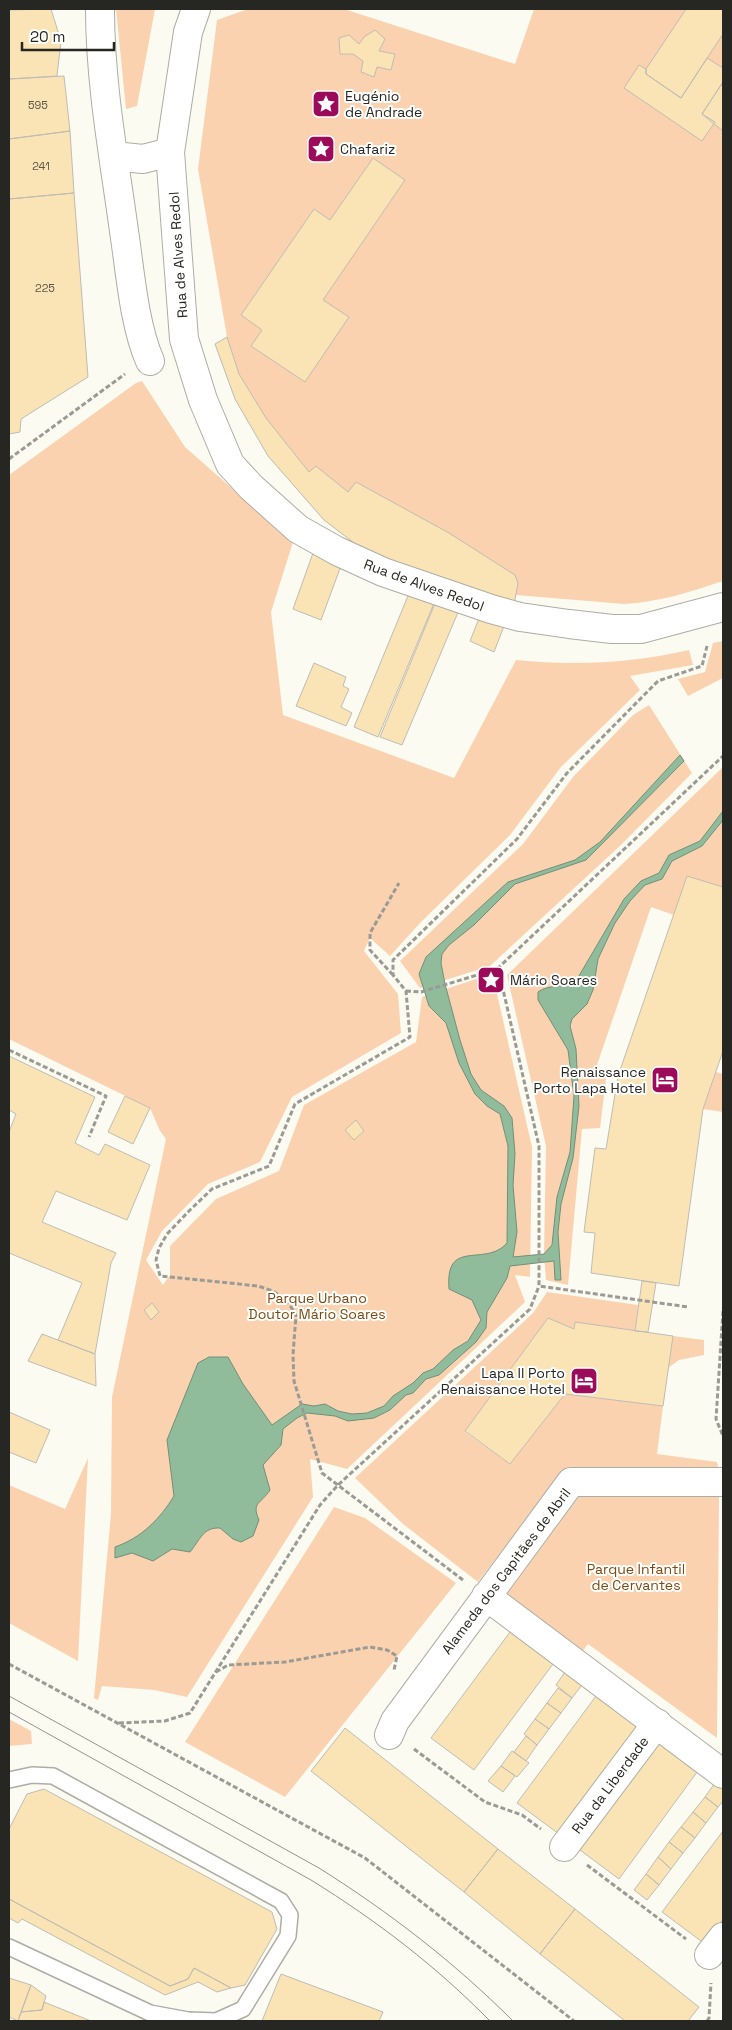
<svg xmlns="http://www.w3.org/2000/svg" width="732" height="2030" font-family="'Space Grotesk',sans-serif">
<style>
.green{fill:#fbd2af}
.water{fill:#91bc9c;stroke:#718f78}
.building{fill:#fae4b5;stroke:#bfbcb4}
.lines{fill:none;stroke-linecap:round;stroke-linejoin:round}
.service-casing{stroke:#adada5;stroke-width:18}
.minor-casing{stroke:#adada5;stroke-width:30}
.path{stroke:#9b9b95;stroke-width:3;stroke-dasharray:5 2.5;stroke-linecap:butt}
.service{stroke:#fff;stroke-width:15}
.minor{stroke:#fff;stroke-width:28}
.tram{stroke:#94948d;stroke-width:1}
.labels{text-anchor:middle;stroke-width:4;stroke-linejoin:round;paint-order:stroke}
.number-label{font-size:11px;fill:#5b5648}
.poi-label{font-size:14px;fill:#262623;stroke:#fffffe;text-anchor:start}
.street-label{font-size:14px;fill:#262623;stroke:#fffffe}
.park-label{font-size:14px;fill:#7d4a13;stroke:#fffffe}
</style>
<rect width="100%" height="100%" fill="#fbfbf2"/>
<!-- green -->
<path class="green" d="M116,9H155L137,106L126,109Z
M248,9H344L515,64L534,9H723V581C690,592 660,602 624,604L516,595L514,605L358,546L324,520L268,456L235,399L215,344L227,337L198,169L217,20Z
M142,381L185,447L293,542L271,612L283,715L454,778L516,660C574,666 633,663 689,650L693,665L630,676L640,690L561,767L510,835L421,922L390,956L370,938L364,951L398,994L401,1033L292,1097L260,1162L208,1184L162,1231L146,1260L163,1285L170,1275V1246L216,1199L279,1171L304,1105L416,1042L422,997L485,976L495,985L532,1147L530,1277L515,1275L525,1302L347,1469L310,1459L313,1497L187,1697L154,1690L102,1686L98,1700L94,1698L111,1514L112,1397L166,1139L160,1131L150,1108L9,1039V475L136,383Z
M723,641V678L688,696L678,679L705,672L713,643Z
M649,705L692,773L622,844L490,966L420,988L400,961L523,844L573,777L633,715Z
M723,767V887L687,876L674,915L651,907L596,1068L607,1072L600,1128L582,1129L568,1285L546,1280L544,1254L546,1146L507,975Z
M716,1072L723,1074V1112L703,1109Z
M547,1292L638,1305L635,1331L575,1322L574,1329L548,1318L465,1432L510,1464L565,1394L663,1406L657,1454L717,1462L719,1472H562L478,1582L403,1524L355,1478L533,1313Z
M673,1336L704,1340V1355L679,1360L668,1368Z
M88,1458L78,1661L9,1623V1485L65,1509Z
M581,1494L719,1495L717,1738L588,1644L581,1653L505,1595Z
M334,1507L365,1518L456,1583L285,1797L185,1742Z
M9,1719L31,1731L32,1744L9,1746Z"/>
<!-- water -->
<path class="water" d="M680,755L684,761L586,860L515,884L474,925L449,945L442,954L441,963L445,984L460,1040L471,1074L481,1090L504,1106L512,1118L515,1154L513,1185L517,1232L513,1257L544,1254L552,1245L557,1197L570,1152L574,1096L568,1050L538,1000V992C549,984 564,988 576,981L624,899L641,881L659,873L669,855L700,841L723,811V820L702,846L672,861L662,879L645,885L630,901L615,923L598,959L593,990L587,1004L572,1019L570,1026L576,1049L579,1106L573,1158L561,1204L558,1232L561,1280H555L554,1261L510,1266L507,1278L487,1312L486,1328L476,1342L439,1375L426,1379L413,1393L406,1395L390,1410L374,1418L348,1421L335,1416L307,1413L297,1418L283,1429L281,1445L263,1465L270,1490C261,1504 251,1502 259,1520L253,1536L241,1542L233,1539L220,1528C203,1527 200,1540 190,1552L172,1549L153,1561L132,1553L115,1558V1547C141,1538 160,1519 174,1496L167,1440L198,1363L209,1357H228L243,1384L272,1425L302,1404L314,1406L325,1404L338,1411L352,1414L367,1413L384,1406L393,1396L413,1383L423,1373L433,1369L453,1350L468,1341L481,1320L472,1300L449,1289C445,1237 485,1268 507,1243L508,1146L500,1114L487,1106L475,1094L459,1063L446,1023L429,1006L419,974L426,957L508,882L575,860L600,842Z"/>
<!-- building -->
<path class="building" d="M51,9L61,41L57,76L9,79V10Z
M686,9H723V34L681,98L646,74V69Z
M375,30L385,39L379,51L395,54L391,70L377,67L374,77L361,72L363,61L353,54H340L339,38L349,35L359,44L364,37Z
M707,58L723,68V82L702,114L715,122L702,141L624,88L639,65L646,69V74L681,98Z
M64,76L70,131L9,139V79Z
M723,82V131L702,114Z
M70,131L74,193L9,199V139Z
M373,158L405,180L323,300L349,317L305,382L251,346L262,330L241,315L314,209L330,220Z
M74,193L88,377L21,419L20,432L9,434V199Z
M227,337L239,374L266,418L309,472L316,466L348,492L356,482L449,533L515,575L518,583L514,605L393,565L358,546L324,520L268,456L235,399L215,344Z
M313,553L342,563L321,620L293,609Z
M410,591L435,601L378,737L354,727Z
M436,601L459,610L402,745L380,737Z
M480,616L504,626L494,652L470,641Z
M314,663L346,677L343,686L349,689L341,707L352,713L346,726L296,706Z
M687,876L723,887V1051L703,1109L679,1286L591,1273L595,1233L584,1232L595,1148L606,1149L618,1076Z
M9,1056L95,1097L75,1143L99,1155L105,1144L150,1165L127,1220L56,1191L42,1222L116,1253L111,1263L95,1354L58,1340L82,1283L9,1253V1132L16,1114L9,1110Z
M125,1096L150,1108L133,1144L108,1132Z
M356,1120L364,1131L354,1140L345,1130Z
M642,1281L656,1283L648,1332L635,1331Z
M152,1303L159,1312L151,1320L144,1310Z
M548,1318L574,1329L575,1322L673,1336L663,1406L565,1394L510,1464L465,1431Z
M42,1334L95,1354L96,1386L28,1361Z
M9,1412L50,1430L36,1463L9,1452Z
M513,1628L556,1660L474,1770L431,1738Z
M567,1669L585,1681L572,1698L556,1685Z
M558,1688L572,1698L561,1713L547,1703Z
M599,1692L642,1724L559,1834L517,1803Z
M547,1703L561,1713L549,1729L535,1719Z
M535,1719L549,1729L537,1745L524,1734Z
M345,1728L498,1849L464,1892L311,1771Z
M526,1736L537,1745L526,1761L514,1752Z
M658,1737L700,1768L619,1879L576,1847Z
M512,1751L529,1763L517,1777L501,1766Z
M501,1766L515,1776L503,1792L488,1781Z
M717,1780L723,1785V1801L718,1807L705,1797Z
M44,1789L272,1912L277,1929L245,1985L231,1988L194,1968L188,1979L170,1986L9,1899V1829L27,1794Z
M705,1797L718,1807L706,1823L693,1812Z
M693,1812L706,1823L695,1838L681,1827Z
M681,1827L695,1838L683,1853L669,1842Z
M723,1831V1919L705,1944L662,1912Z
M669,1842L683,1853L671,1869L658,1857Z
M498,1849L575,1909L540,1954L464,1892Z
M658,1857L671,1869L659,1885L646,1874Z
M646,1874L659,1885L647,1900L634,1890Z
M9,1899L170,1986L188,1979L194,1968L231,1988L217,1992L198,1982L165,1995L22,1919L18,1923L9,1918Z
M575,1909L699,2007L688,2021H625L540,1954Z
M281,1974L383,2012L379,2021H262Z
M9,1978L31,1985L18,2021L9,2017Z
M31,1985L46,1996L42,2010L21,2012Z
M44,2002L91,2021H18L21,2012L42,2010Z"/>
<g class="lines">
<defs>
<path id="service" d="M9,1780L32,1775L53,1776L281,1901L290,1915L288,1936L243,2009L216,2021L188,2020L150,2013L9,1947"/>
<path id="minor" d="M100,9C100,83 114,158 124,231C130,270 134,325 150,361
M196,9L188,32L170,152L184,339L203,400L230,464L251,487L298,529L337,551L383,572L491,609L520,617L569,624L612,629H641L723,607
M114,156L143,159L170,152
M486,1596L723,1774
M389,1735L395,1721L571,1482H723
M564,1847L657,1723
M709,1955L723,1937"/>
</defs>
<!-- service casing -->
<use href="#service" class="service-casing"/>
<!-- minor casing -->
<use href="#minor" class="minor-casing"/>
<!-- path -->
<path class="path" d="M9,459L125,374
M497,969L723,756
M393,975L370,950V933L399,883
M406,991L421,992L497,969L495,975L502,985L539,1146V1286L688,1307
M9,1050L106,1096L89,1137
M723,1311L716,1419L723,1436
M463,1580L322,1473L294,1381L293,1355L296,1315L287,1301L273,1291L258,1286L160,1276L156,1260L159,1248L167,1234L190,1210L212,1189L269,1166L295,1104L410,1037L406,991L393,975V960L517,839L567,773L652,687L658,681L702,666L707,646
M9,1664L365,1858L574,2021
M216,1672L228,1665L285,1662L370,1647L387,1650L397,1656L394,1670
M119,1723L165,1721L190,1713L320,1505L338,1485L530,1309L539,1286
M414,1749L485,1802L522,1815L541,1829
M587,1865L686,1939
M707,2021L709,2018L711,1983"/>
<!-- service -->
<use href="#service" class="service"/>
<!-- minor -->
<use href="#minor" class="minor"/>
<!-- tram -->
<path class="tram" d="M9,1696L319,1868C389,1912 454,1962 513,2021
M9,1712L311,1880C377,1921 436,1966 490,2021"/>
</g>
<!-- icons -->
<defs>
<symbol id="sight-square" viewBox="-11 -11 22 22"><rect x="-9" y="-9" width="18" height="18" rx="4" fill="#9b0b5a" stroke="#fffffe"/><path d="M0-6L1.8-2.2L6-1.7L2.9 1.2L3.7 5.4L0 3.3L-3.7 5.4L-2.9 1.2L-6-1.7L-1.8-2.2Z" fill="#fff"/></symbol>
<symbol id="hotel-square" viewBox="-11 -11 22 22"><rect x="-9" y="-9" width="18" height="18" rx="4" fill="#9b0b5a" stroke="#fffffe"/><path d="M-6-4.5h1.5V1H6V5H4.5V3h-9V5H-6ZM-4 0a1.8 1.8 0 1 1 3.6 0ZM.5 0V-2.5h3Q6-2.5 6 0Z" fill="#fff"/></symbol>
</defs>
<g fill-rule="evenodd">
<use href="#sight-square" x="310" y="88" width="32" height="32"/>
<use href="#sight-square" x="305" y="133" width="32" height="32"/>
<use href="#sight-square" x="475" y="964" width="32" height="32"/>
<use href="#hotel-square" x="649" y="1064" width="32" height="32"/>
<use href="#hotel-square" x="568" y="1365" width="32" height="32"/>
</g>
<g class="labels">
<!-- number labels -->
<g class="number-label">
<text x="38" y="109">595</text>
<text x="41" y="170">241</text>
<text x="45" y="292">225</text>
</g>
<!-- poi labels -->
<g class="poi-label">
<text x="345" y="101">Eugénio<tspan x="345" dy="16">de Andrade</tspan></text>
<text x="340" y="154">Chafariz</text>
<text x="510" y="985">Mário Soares</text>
<text x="646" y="1077" text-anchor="end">Renaissance<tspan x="646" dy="16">Porto Lapa Hotel</tspan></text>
<text x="565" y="1378" text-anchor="end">Lapa II Porto<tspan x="565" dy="16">Renaissance Hotel</tspan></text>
</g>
<!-- street labels -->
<g class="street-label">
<text transform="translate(178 255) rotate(-94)" y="5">Rua de Alves Redol</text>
<text transform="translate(424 585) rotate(20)" y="5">Rua de Alves Redol</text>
<text transform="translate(506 1571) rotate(-53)" y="5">Alameda dos Capitães de Abril</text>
<text transform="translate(610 1785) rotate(-53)" y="5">Rua da Liberdade</text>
</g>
<!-- park labels -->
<g class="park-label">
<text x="317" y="1303">Parque Urbano<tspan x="317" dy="16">Doutor Mário Soares</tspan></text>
<text x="636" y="1574">Parque Infantil<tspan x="636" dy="16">de Cervantes</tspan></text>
</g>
</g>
<!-- border -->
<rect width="732" height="2030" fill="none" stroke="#262623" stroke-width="20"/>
<!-- scale -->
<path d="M22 42v8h92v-8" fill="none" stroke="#262623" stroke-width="2.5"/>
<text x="30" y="42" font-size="15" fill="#262623" stroke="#fffffe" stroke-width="4" paint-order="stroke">20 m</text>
</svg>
